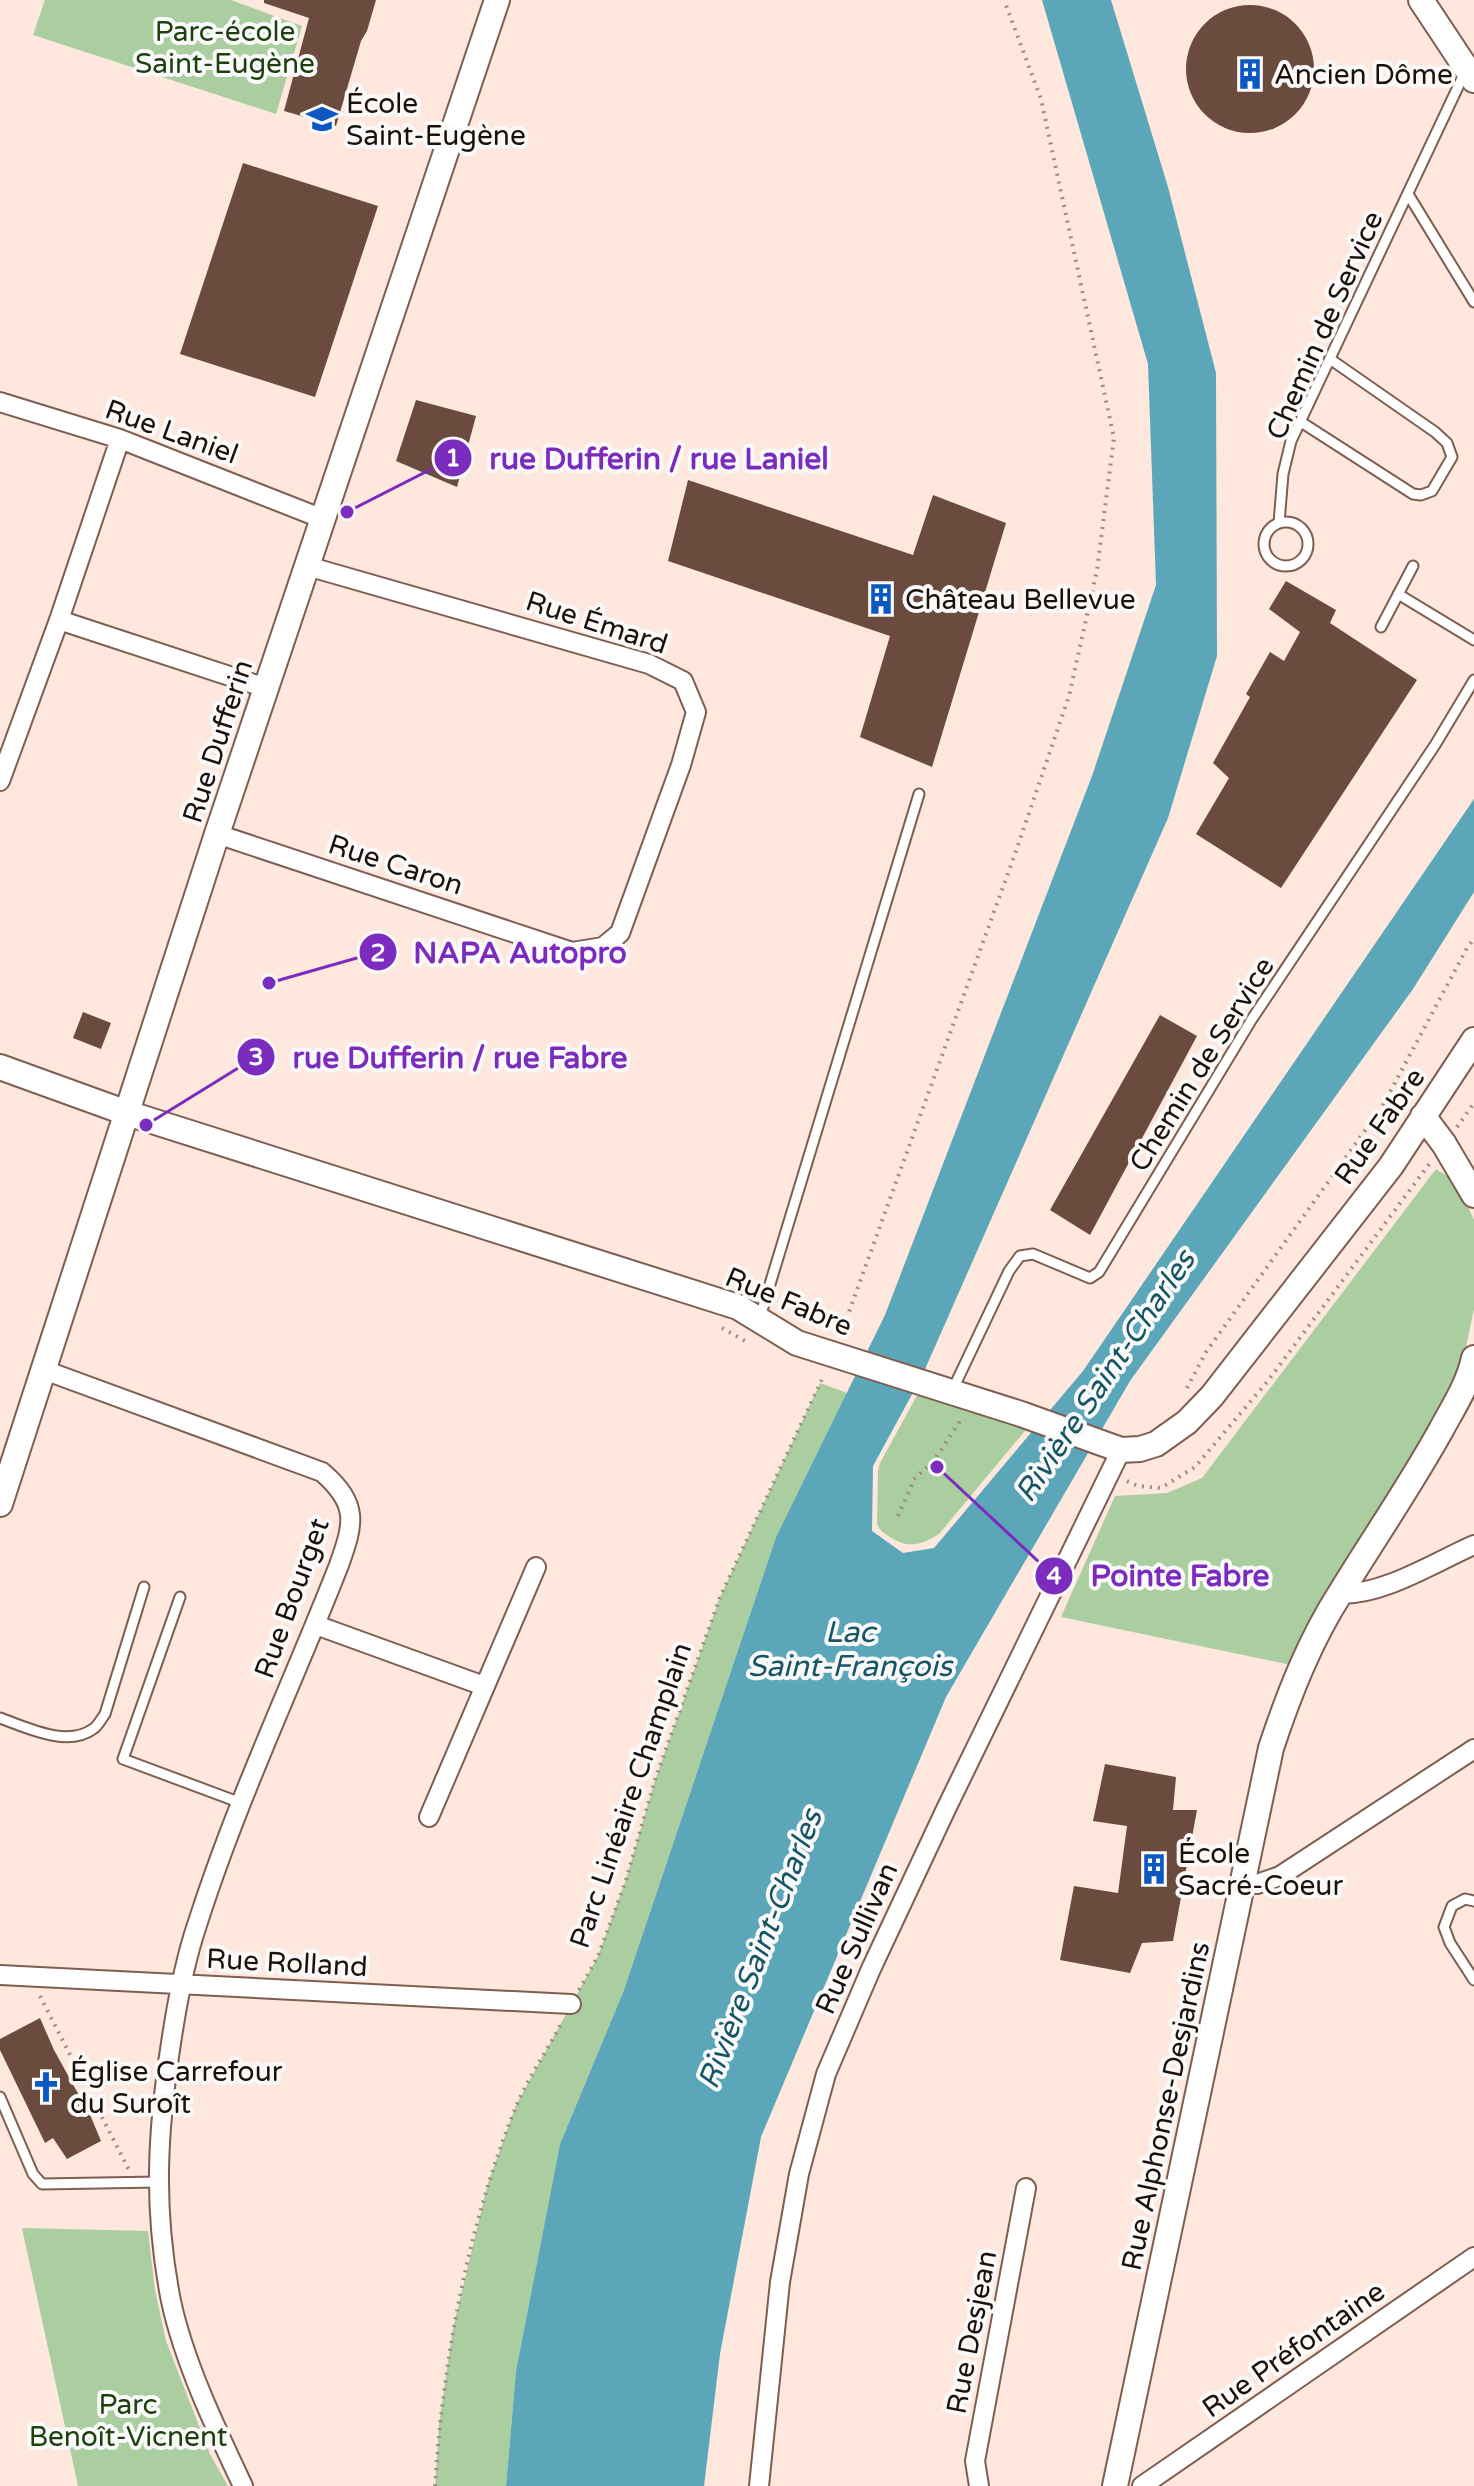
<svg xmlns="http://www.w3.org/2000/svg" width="1474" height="2486" font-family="'Varela Round',sans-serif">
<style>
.green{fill:#aace9f}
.water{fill:#5ba7b9}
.building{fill:#6a4b3e}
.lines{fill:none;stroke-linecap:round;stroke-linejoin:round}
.lane-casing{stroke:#7e5e50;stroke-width:13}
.street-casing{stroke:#7e5e50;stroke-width:22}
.secondary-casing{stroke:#7e5e50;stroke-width:28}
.path{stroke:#9d8b82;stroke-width:4;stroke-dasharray:2 6;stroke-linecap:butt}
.lane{stroke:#fff;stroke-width:9}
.street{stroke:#fff;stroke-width:18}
.secondary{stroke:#fff;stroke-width:24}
.labels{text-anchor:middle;stroke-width:8;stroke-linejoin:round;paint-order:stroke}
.park-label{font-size:28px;fill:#1c400e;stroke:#f9f9f9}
.poi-label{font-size:28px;fill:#1c100a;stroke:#f9f9f9;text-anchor:start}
.street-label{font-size:28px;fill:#1c100a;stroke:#f9f9f9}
.water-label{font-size:30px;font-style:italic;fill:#165664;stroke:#f9f9f9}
.leader{fill:none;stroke:#7b2cbf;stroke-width:3}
.callout-dot{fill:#7b2cbf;stroke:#f9f9f9;stroke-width:3}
.mark-label{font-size:24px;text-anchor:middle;font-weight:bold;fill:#fff}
.callout-label{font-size:30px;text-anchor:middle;font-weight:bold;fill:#7b2cbf;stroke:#f9f9f9;stroke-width:8;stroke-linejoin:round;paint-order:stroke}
</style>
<rect width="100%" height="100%" fill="#fee7dd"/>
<!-- green -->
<path class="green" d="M45,0H231L302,26L276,114L33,35Z
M1436,1169L1457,1182L1474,1220V1309L1463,1361L1419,1447L1291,1665L1061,1617L1115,1496L1167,1493L1202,1478Z
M820,1383L847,1393L776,1537L624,1990L560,2144L516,2371L506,2486H435L439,2424L453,2328L488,2183L516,2105L598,1956L626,1879L655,1780L720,1597Z
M920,1390L1030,1425L939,1534C922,1545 908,1549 890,1537C884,1533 880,1531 877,1524L878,1471L880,1463Z
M22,2228L148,2231L155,2290L166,2341L210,2454L228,2486H78Z"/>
<!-- water -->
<path class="water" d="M1042,0H1111L1168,187L1216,373L1217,656L1168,818L922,1376L873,1466L872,1531L903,1553L934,1548L1083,1371L1474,799V892L1413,989L1130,1381L946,1697L761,2137L720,2354L704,2486H506L516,2371L560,2144L624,1990L776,1537L885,1315L1092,776L1156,585L1148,364Z"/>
<!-- building -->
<path class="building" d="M264,0H376L367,31L361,41L336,126L284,111L309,18L264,3Z
M1186 69a64 64 0 1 1 128 0a64 64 0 1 1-128 0Z
M243,163L378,206L315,397L180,354Z
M416,400L476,416L457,487L396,461Z
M688,480L913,555L933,495L1006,523L932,767L860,737L890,636L668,561Z
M1286,581L1336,610L1330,623L1417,680L1281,888L1196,834L1229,778L1213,763L1250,697L1246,694L1270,652L1284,661L1300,632L1269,609Z
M83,1012L111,1023L101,1049L73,1038Z
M1160,1015L1197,1036L1090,1235L1050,1210Z
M1105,1764L1176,1777L1173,1810H1197L1173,1941L1142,1943L1130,1973L1060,1960L1074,1886L1118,1893L1127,1826L1093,1821Z
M40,2018L54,2050L91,2117L101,2141L67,2159L53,2138L45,2143L0,2050V2039Z"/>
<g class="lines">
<defs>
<path id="lane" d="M1408,194L1474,302
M1301,422L1413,494L1421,495L1432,491L1452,457L1447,443L1435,432L1330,359
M1264 544a22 22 0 1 1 44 0a22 22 0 1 1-44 0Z
M1279,523L1283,474L1291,441L1465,72
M1398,594L1474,640
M1381,627L1413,566
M760,1317L919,794
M953,1389L1009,1271L1020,1256L1033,1254L1090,1278L1099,1272L1252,1019L1435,745L1474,680
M180,1597L123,1759L241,1803
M0,1718C26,1727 67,1748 93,1729C98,1726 101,1719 105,1714L144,1587
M1474,1901L1465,1899L1452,1906L1444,1927L1450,1943L1474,1980
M0,2097L33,2174L42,2184L158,2182"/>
<path id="street" d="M0,402L120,439L323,519
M59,620L266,688
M0,781L59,620L120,439
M217,834L572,952L603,947L620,933L681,765L696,712L683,681L649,664L307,566
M44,1370L322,1472C359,1504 354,1523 339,1565C292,1685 236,1802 197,1925C184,1963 177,2003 171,2043C157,2134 153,2209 171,2301C184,2362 216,2429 243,2486
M1339,1594C1384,1595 1433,1563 1474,1545
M316,1625L484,1686
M429,1817L536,1567
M1242,1882L1257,1884L1280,1876L1474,1749
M0,1975L571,2004
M759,2486L780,2282L799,2174L826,2074L871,1969L946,1809L1121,1450
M979,2486L975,2461L1026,2188
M1142,2486L1474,2257"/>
<path id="secondary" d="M1421,0L1474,80
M0,1067L127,1113L738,1307L797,1343L1021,1414L1121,1450L1140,1449L1156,1444L1187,1422L1212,1396L1391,1166L1474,1040
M1423,1116L1444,1144L1474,1195
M0,1504L217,834L497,0
M1115,2486L1271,1748C1289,1694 1310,1640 1341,1592C1374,1538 1410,1486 1441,1430C1454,1406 1468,1385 1474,1358"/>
</defs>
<!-- lane casing -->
<use href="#lane" class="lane-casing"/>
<!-- street casing -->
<use href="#street" class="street-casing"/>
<!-- secondary casing -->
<use href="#secondary" class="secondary-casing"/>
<!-- path -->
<path class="path" d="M1457,1127L1474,1103
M722,1328L749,1343
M841,1334L1015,854L1069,696L1097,570L1114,438L1041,99L1004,0
M1187,1388L1206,1352L1382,1107L1467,948L1474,939
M1127,1481L1138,1486L1161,1488L1195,1467L1267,1382L1430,1163
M898,1516L915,1478L933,1462L962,1418
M579,1990L598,1956L626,1880L655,1780L720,1597L824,1375
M40,1996L129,2170
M435,2486C443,2360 468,2226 515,2109C527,2079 547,2051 562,2022"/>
<!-- lane -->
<use href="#lane" class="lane"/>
<!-- street -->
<use href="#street" class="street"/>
<!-- secondary -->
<use href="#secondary" class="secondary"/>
</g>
<!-- icons -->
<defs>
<symbol id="building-bare" viewBox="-9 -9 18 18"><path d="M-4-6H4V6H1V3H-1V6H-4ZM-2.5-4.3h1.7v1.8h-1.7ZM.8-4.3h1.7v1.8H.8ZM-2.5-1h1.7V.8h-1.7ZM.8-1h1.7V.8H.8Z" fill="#0b58c2" stroke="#f9f9f9" stroke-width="2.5" paint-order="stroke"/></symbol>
<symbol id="school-bare" viewBox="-9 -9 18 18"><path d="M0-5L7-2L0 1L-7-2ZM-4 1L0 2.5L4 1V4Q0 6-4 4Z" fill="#0b58c2" stroke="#f9f9f9" stroke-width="2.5" paint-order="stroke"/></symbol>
<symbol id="church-bare" viewBox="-9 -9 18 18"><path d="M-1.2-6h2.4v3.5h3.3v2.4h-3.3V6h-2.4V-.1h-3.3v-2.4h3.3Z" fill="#0b58c2" stroke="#f9f9f9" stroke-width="2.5" paint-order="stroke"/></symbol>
</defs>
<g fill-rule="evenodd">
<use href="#building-bare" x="1228" y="52" width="44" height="44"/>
<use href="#school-bare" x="300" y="97" width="44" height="44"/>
<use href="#building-bare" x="859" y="577" width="44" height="44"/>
<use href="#building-bare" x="1132" y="1847" width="44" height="44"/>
<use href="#church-bare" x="24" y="2065" width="44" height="44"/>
</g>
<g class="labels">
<!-- park labels -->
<g class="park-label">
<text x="225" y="41">Parc-école<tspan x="225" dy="32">Saint-Eugène</tspan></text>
<text x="128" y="2414">Parc<tspan x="128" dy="32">Benoît-Vicnent</tspan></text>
</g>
<!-- poi labels -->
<g class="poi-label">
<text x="1274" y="84">Ancien Dôme</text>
<text x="346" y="113">École<tspan x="346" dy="32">Saint-Eugène</tspan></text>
<text x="905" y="609">Château Bellevue</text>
<text x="1178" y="1863">École<tspan x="1178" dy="32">Sacré-Coeur</tspan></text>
<text x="70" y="2081">Église Carrefour<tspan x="70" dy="32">du Suroît</tspan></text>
</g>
<!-- street labels -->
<g class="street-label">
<text transform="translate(1324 325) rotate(-66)" y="10">Chemin de Service</text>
<text transform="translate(172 431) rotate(20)" y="10">Rue Laniel</text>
<text transform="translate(597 622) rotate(18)" y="10">Rue Émard</text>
<text transform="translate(217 741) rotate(-72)" y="10">Rue Dufferin</text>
<text transform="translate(396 864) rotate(18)" y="10">Rue Caron</text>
<text transform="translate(1201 1064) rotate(-58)" y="10">Chemin de Service</text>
<text transform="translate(1379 1126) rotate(-55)" y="10">Rue Fabre</text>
<text transform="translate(789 1301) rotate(23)" y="10">Rue Fabre</text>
<text transform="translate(291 1598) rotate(-70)" y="10">Rue Bourget</text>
<text transform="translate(630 1795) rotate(-71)" y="10">Parc Linéaire Champlain</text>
<text transform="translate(856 1938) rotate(-66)" y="10">Rue Sullivan</text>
<text transform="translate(287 1962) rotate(3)" y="10">Rue Rolland</text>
<text transform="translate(1165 2106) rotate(-78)" y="10">Rue Alphonse-Desjardins</text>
<text transform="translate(971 2332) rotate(-79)" y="10">Rue Desjean</text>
<text transform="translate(1293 2349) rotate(-35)" y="10">Rue Préfontaine</text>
</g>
<!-- water labels -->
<g class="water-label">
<text transform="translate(1105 1376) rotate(-56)" y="10">Rivière Saint-Charles</text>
<text x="850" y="1642">Lac<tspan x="850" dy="34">Saint-François</tspan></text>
<text transform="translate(760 1949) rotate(-69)" y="10">Rivière Saint-Charles</text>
</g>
</g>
<!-- callouts -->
<path class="leader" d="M347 512L453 458M269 983L378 952M146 1125L256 1057M937 1467L1054 1576"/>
<g class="callout-dot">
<circle cx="347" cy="512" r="8"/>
<circle cx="269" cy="983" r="8"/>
<circle cx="146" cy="1125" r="8"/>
<circle cx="937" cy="1467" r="8"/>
<circle cx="453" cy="458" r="20"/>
<circle cx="378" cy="952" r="20"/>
<circle cx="256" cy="1057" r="20"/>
<circle cx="1054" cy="1576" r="20"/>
</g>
<g class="mark-label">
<text x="453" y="466">1</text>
<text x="378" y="961">2</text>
<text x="256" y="1065">3</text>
<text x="1054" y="1584">4</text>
</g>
<g class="callout-label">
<text x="659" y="469">rue Dufferin / rue Laniel</text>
<text x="520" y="963">NAPA Autopro</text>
<text x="460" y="1068">rue Dufferin / rue Fabre</text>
<text x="1180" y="1586">Pointe Fabre</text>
</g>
</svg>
